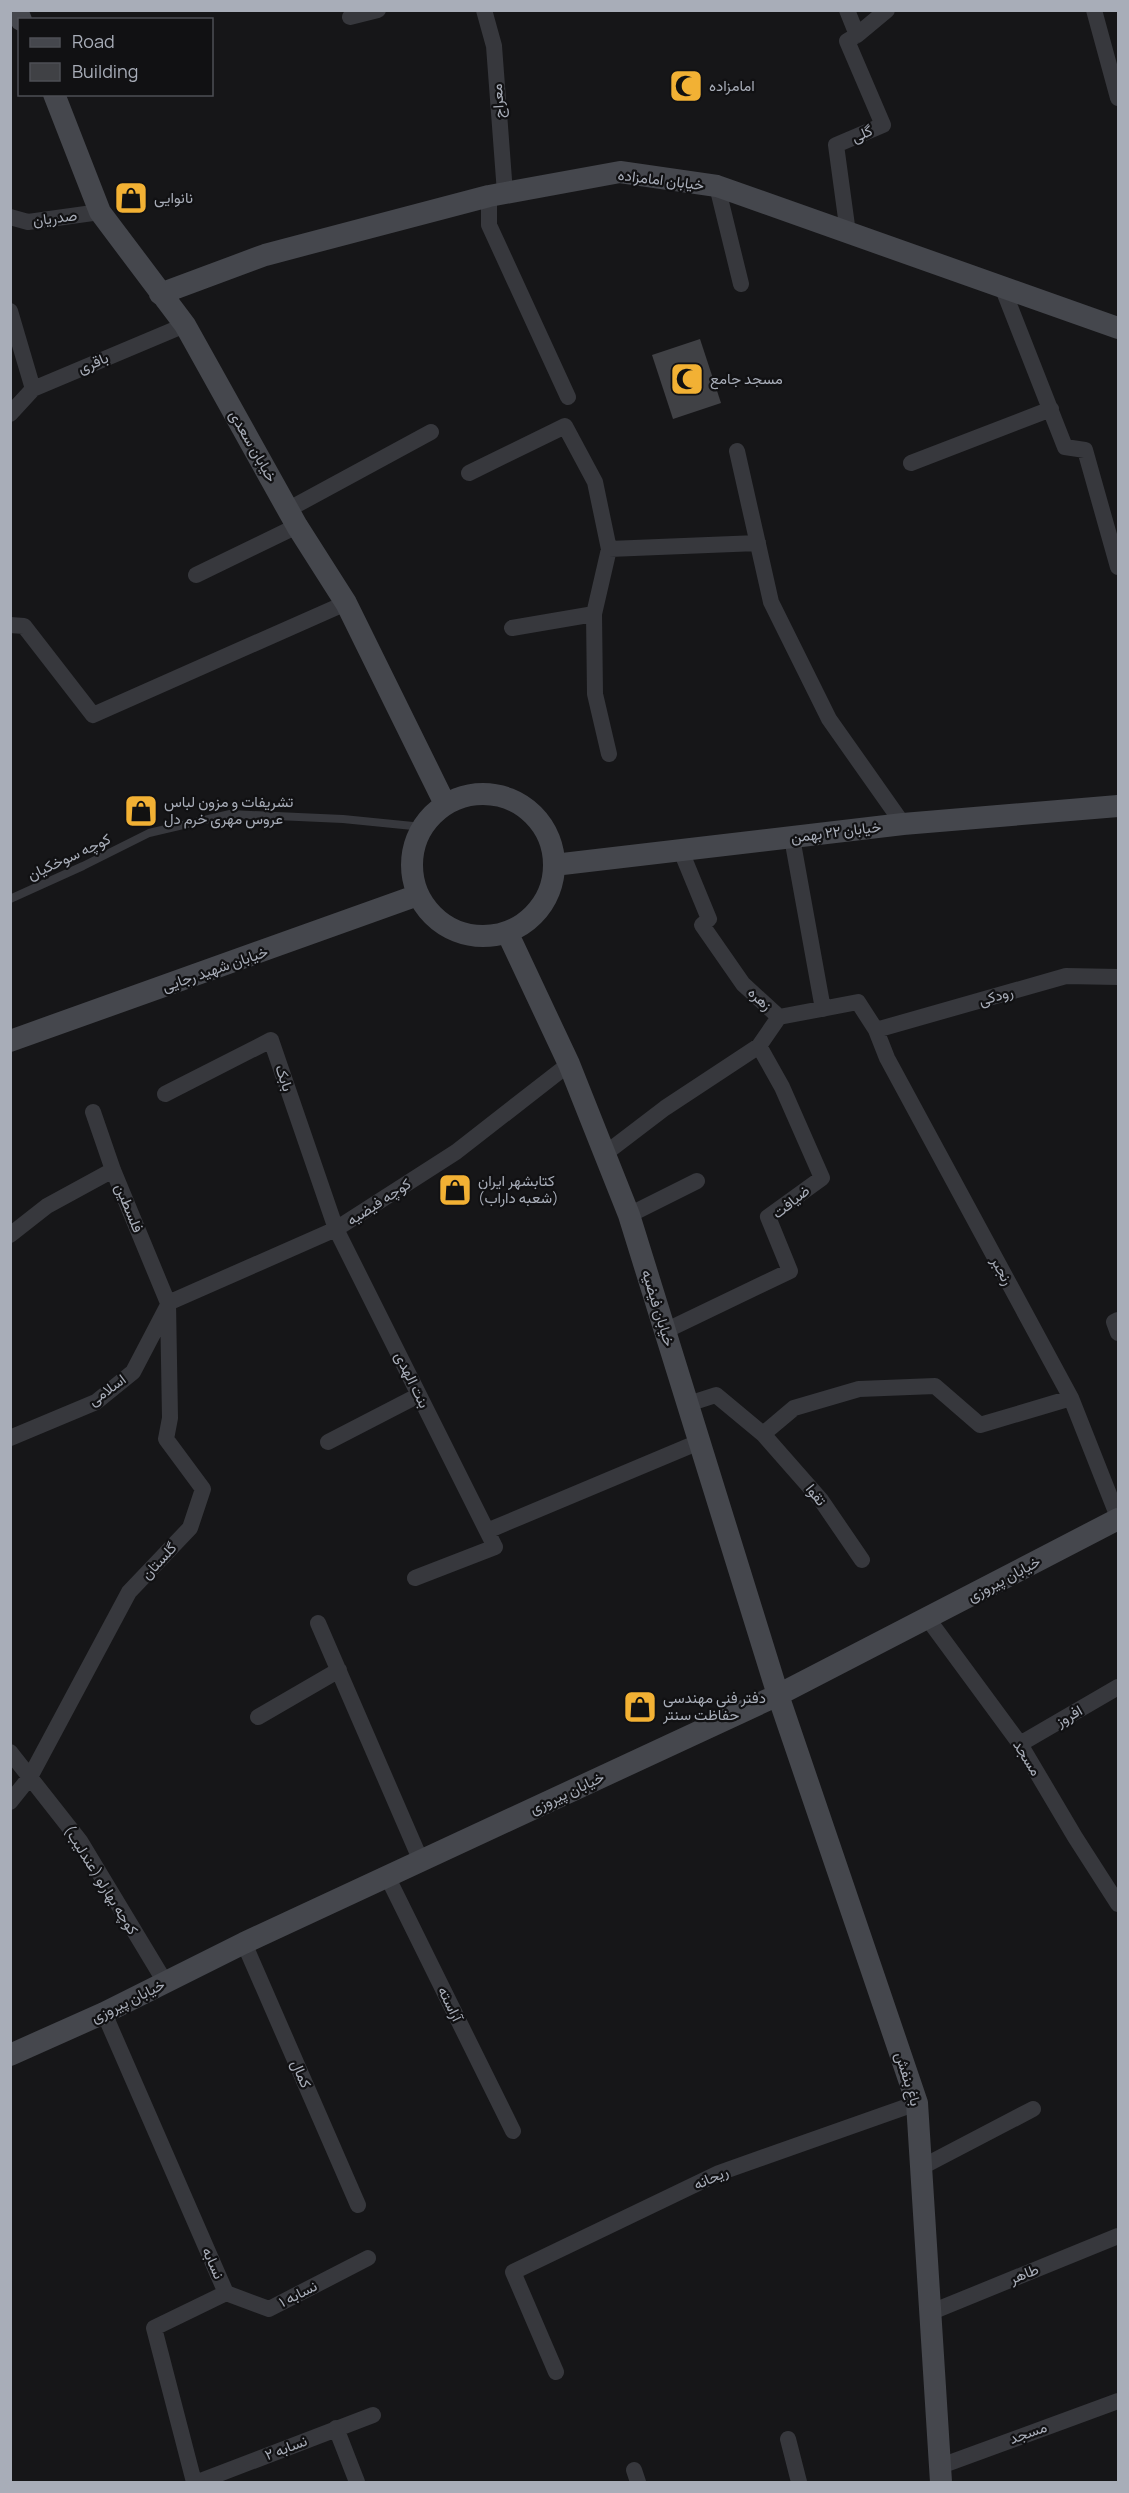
<svg xmlns="http://www.w3.org/2000/svg" width="1129" height="2493" font-family="Manrope,Vazirmatn,sans-serif">
<style>
.building{fill:#404145}
.lines{fill:none;stroke-linecap:round;stroke-linejoin:round}
.lane{stroke:#37383d;stroke-width:8}
.street{stroke:#37383d;stroke-width:16}
.secondary{stroke:#45474d;stroke-width:22}
.labels{text-anchor:middle;stroke-width:4.5;stroke-linejoin:round;paint-order:stroke}
.poi-label{font-size:15px;fill:#a8adb8;stroke:#111113;text-anchor:start}
.street-label{font-size:15px;fill:#a8adb8;stroke:#111113}
</style>
<rect width="100%" height="100%" fill="#161618"/>
<!-- building -->
<path class="building" d="M700,339L721,403L673,419L652,355Z"/>
<g class="lines">
<!-- lane -->
<path class="lane" d="M10,899L83,866L149,833L230,814L343,819L423,827"/>
<!-- street -->
<path class="street" d="M484,10L494,46L505,193
M847,10L857,35L847,41L883,125L836,145L848,233
M1094,10L1118,98
M350,17L378,10
M857,35L887,10
M717,186L741,284
M489,196V225L568,397
M10,217L28,222L100,212
M1003,289L1065,447L1085,450L1118,567
M10,311L33,389
M10,414L33,389L185,325
M737,451L771,602L829,719L903,824
M911,463L1051,409
M469,473L565,426L595,482L609,549
M289,509L431,432
M196,575L297,526
M10,625L24,626L93,715L346,603
M512,628L594,614
M609,754L595,694L594,614L609,549L758,543
M792,838L823,1009
M681,851L709,919L702,925L743,984L779,1017
M779,1017L858,1002L876,1030L887,1058L1071,1398L1118,1517
M876,1030L1066,976L1118,977
M165,1094L271,1040L336,1229L487,1531
M606,1153L665,1108L759,1046L779,1017
M629,1215L697,1181
M10,1235L47,1206L113,1170
M168,1303L336,1229L456,1152L569,1064
M1118,1320L1114,1322L1118,1333
M665,1331L790,1271L768,1217L822,1178L782,1087L759,1046
M688,1404L716,1395L763,1434L821,1500L862,1560
M763,1434L794,1408L859,1389L935,1386L980,1425L1071,1398
M10,1438L96,1402L133,1372L167,1307
M328,1442L419,1395
M415,1578L495,1547L487,1531L699,1442
M928,1619L1020,1744L1075,1837L1118,1904
M318,1623L421,1861
M258,1717L339,1670
M1020,1744L1118,1687
M10,1752L80,1841L165,1982
M10,1802L30,1777L129,1592L190,1528L203,1489L166,1439L170,1418L168,1303L113,1170L93,1112
M387,1876L513,2131
M244,1943L358,2205
M104,2013L226,2293L154,2328L194,2482
M920,2168L1033,2109
M226,2293L269,2309L368,2258
M929,2313L1118,2236
M556,2372L513,2272L719,2173L917,2103
M336,2428L357,2482
M788,2439L799,2482
M938,2467L1118,2401
M634,2470L638,2482
M198,2482L373,2415"/>
<!-- secondary -->
<path class="secondary" d="M17,10L21,20
M54,94L100,212L185,325L297,526L346,603L445,804
M160,294L265,255L489,196L620,172L717,186L1118,328
M412 865a71 71 0 1 1 142 0a71 71 0 1 1-142 0Z
M554,865L903,824L1118,806
M507,932L569,1064L629,1215L778,1695L917,2103L941,2482
M10,1041L418,895
M10,2055L104,2013L244,1943L778,1695L1118,1519"/>
</g>
<!-- icons -->
<defs>
<symbol id="mosque-square" viewBox="-11 -11 22 22"><rect x="-9" y="-9" width="18" height="18" rx="4" fill="#f2b134" stroke="#111113"/><path d="M3.5-4.9A6 6 0 1 0 3.5 4.9A5 5 0 1 1 3.5-4.9Z" fill="#111"/></symbol>
<symbol id="shop-square" viewBox="-11 -11 22 22"><rect x="-9" y="-9" width="18" height="18" rx="4" fill="#f2b134" stroke="#111113"/><path d="M-5-2.5h2.3a2.7 3.5 0 0 1 5.4 0H5L5.5 6h-11ZM-1.5-2.5h3a1.5 2.3 0 0 0-3 0Z" fill="#111"/></symbol>
</defs>
<g fill-rule="evenodd">
<use href="#mosque-square" x="667" y="67" width="38" height="38"/>
<use href="#shop-square" x="112" y="179" width="38" height="38"/>
<use href="#mosque-square" x="668" y="360" width="38" height="38"/>
<use href="#shop-square" x="122" y="792" width="38" height="38"/>
<use href="#shop-square" x="436" y="1171" width="38" height="38"/>
<use href="#shop-square" x="621" y="1688" width="38" height="38"/>
</g>
<g class="labels">
<!-- poi labels -->
<g class="poi-label">
<text x="709" y="91">امامزاده</text>
<text x="154" y="203">نانوایی</text>
<text x="710" y="384">مسجد جامع</text>
<text x="164" y="807">تشریفات و مزون لباس<tspan x="164" dy="17">عروس مهری خرم دل</tspan></text>
<text x="478" y="1186">کتابشهر ایران<tspan x="478" dy="17">(شعبه داراب)</tspan></text>
<text x="663" y="1703">دفتر فنی مهندسی<tspan x="663" dy="17">حفاظت سنتر</tspan></text>
</g>
<!-- street labels -->
<g class="street-label">
<text transform="translate(498 101) rotate(-94)" y="5">معراج</text>
<text transform="translate(862 134) rotate(-23)" y="5">گلی</text>
<text transform="translate(661 180) rotate(7)" y="5">خیابان امامزاده</text>
<text transform="translate(55 218) rotate(-7)" y="5">صدریان</text>
<text transform="translate(93 363) rotate(-23)" y="5">باقری</text>
<text transform="translate(253 446) rotate(60)" y="5">خیابان سعدی</text>
<text transform="translate(836 832) rotate(-7)" y="5">خیابان ۲۲ بهمن</text>
<text transform="translate(69 857) rotate(-25)" y="5">کوچه سوخکیان</text>
<text transform="translate(215 969) rotate(-19)" y="5">خیابان شهید رجایی</text>
<text transform="translate(996 996) rotate(-16)" y="5">رودکی</text>
<text transform="translate(760 999) rotate(43)" y="5">زهره</text>
<text transform="translate(284 1078) rotate(71)" y="5">بابک</text>
<text transform="translate(379 1202) rotate(-33)" y="5">کوچه فیضیه</text>
<text transform="translate(791 1202) rotate(-39)" y="5">ضیافت</text>
<text transform="translate(129 1208) rotate(68)" y="5">فلسطین</text>
<text transform="translate(1002 1271) rotate(62)" y="5">رنجبر</text>
<text transform="translate(658 1308) rotate(73)" y="5">خیابان فیضیه</text>
<text transform="translate(412 1380) rotate(64)" y="5">بنت الهدی</text>
<text transform="translate(107 1390) rotate(-36)" y="5">اسلامی</text>
<text transform="translate(816 1495) rotate(51)" y="5">تقوا</text>
<text transform="translate(159 1561) rotate(-47)" y="5">گلستان</text>
<text transform="translate(1004 1579) rotate(-28)" y="5">خیابان پیروزی</text>
<text transform="translate(1069 1716) rotate(-30)" y="5">افروز</text>
<text transform="translate(1027 1758) rotate(58)" y="5">مسجد</text>
<text transform="translate(567 1793) rotate(-25)" y="5">خیابان پیروزی</text>
<text transform="translate(101 1880) rotate(58)" y="5">کوچه بهارلو (عندلیب)</text>
<text transform="translate(128 2001) rotate(-26)" y="5">خیابان پیروزی</text>
<text transform="translate(450 2004) rotate(64)" y="5">آراسته</text>
<text transform="translate(301 2074) rotate(67)" y="5">کمال</text>
<text transform="translate(908 2079) rotate(73)" y="5">باغ بنفش</text>
<text transform="translate(711 2178) rotate(-24)" y="5">ریحانه</text>
<text transform="translate(213 2263) rotate(66)" y="5">نسابه</text>
<text transform="translate(1024 2274) rotate(-22)" y="5">طاهر</text>
<text transform="translate(298 2294) rotate(-27)" y="5">نسابه ۱</text>
<text transform="translate(1028 2433) rotate(-20)" y="5">مسجد</text>
<text transform="translate(286 2448) rotate(-21)" y="5">نسابه ۲</text>
</g>
</g>
<!-- border -->
<rect width="1129" height="2493" fill="none" stroke="#a8adb8" stroke-width="24"/>
<!-- legend -->
<rect x="18" y="18" width="195" height="78" fill="#111113" stroke="#4d4f55" stroke-width="1.5"/>
<rect x="30" y="38" width="30" height="9" fill="#45474d" stroke="#4d4f55" stroke-width="1.5"/>
<text x="72" y="48" font-size="18" fill="#a8adb8">Road</text>
<rect x="30" y="63" width="30" height="18" fill="#404145" stroke="#4d4f55" stroke-width="1.5"/>
<text x="72" y="78" font-size="18" fill="#a8adb8">Building</text>
</svg>
